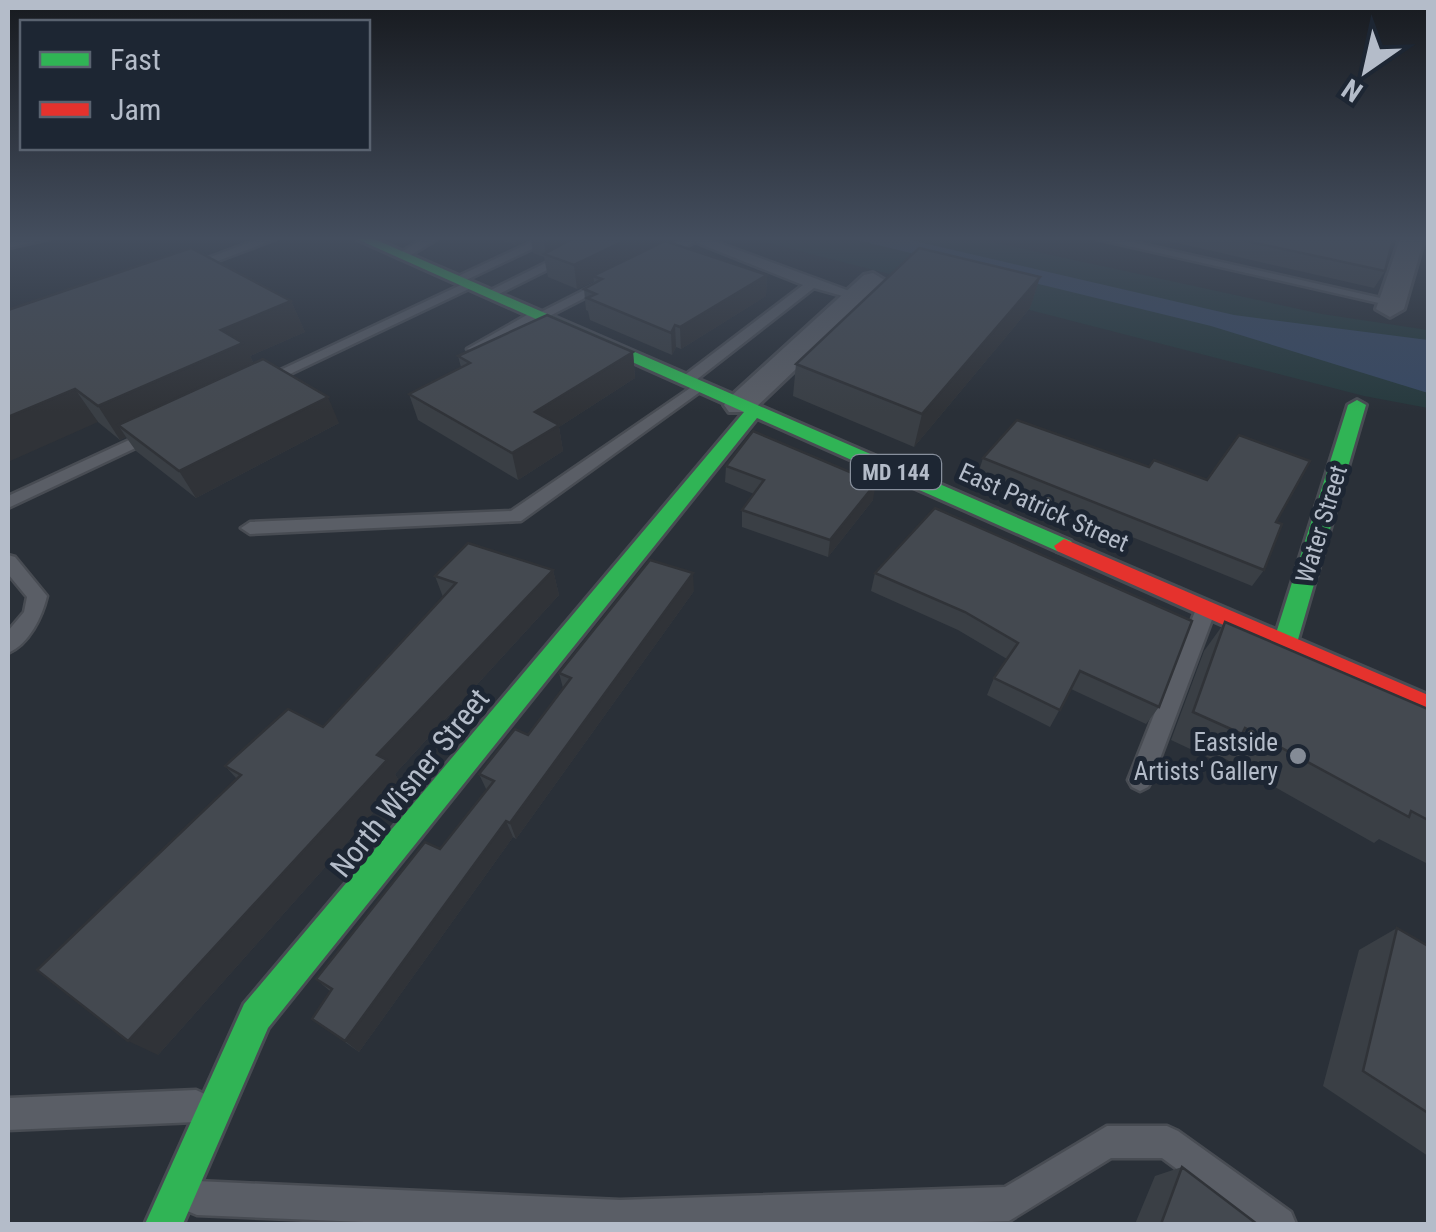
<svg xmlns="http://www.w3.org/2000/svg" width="1436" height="1232" font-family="'Roboto Condensed',sans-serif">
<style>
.green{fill:#273a3e}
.water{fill:#384963}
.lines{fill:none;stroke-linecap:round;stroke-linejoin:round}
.lane-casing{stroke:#484c53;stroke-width:5}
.street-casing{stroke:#484c53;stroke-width:6}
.fast-casing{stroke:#484c53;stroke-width:6}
.jam-casing{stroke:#484c53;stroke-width:6}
.lane{fill:#5a5e66;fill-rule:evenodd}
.street{fill:#5a5e66;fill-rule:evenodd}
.fast{fill:#30b455;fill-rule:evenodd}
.jam{fill:#e5322d;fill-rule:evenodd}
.wall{fill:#3a3f45}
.shaded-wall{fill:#303338}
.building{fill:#444950;stroke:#303338;stroke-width:2.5}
.poi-dot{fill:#848b96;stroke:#1d2633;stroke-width:4}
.labels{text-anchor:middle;stroke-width:10;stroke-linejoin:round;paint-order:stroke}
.shield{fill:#1d2633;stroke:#878f9c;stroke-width:2.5}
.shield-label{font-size:22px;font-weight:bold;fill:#b4bcc9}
.street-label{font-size:25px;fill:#b4bcc9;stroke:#1d2633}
.poi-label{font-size:25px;fill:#b4bcc9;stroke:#1d2633;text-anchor:end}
.near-street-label{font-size:30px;fill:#b4bcc9;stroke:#1d2633}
</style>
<rect width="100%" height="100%" fill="#2a3038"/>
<!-- green -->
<path class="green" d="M753,239H978L1322,314L1428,330V408L1364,396Z"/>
<!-- water -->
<path class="water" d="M853,239H906L1234,315L1428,340V393L1211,326Z"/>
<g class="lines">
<defs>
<path id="lane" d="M23,239H49L8,248V242Z
M259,239H276L191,271L181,268Z
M423,239H437L406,258H398V254Z
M538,239H553L460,283L450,280Z
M594,239H609L493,297L483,294Z
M683,239H708L863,296L857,300L814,288L691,384H681V378L803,285L695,242L662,259L652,257Z
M1097,239H1119L1398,302L1392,306Z
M602,281L612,284L479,352L467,349L532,312H541Z
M465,283L475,286L267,385L255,382Z
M699,382L706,386L704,389L521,521L250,534L241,528L250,522L511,511Z
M155,428L161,430V436L8,508V496Z
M8,555L15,557L47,596C42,617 29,644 8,653V631L24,612L27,597L8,574Z
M1206,602L1216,609L1152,780L1148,787L1140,791L1132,787L1128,780L1196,609Z
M196,1090L207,1095L212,1106L207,1117L196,1122L8,1130V1098Z
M1107,1126H1167L1178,1131L1291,1212L1296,1224H1251L1162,1158H1111L1009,1221L900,1224H412L197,1215L185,1210L180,1198L185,1186L197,1181L620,1200L1005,1187Z"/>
<path id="street" d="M1400,239H1424L1404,309L1390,317L1376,309Z
M873,273L886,281L882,287L751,412H729L724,405L729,398L864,275Z"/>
<path id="fast" d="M357,239H374L1071,541L1074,546L1064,553L1057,551L757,418L268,1028L183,1224H145L244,1004L744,412Z
M1357,400L1366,405L1297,643L1293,649H1277L1273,643L1348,405Z"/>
<path id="jam" d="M1064,539L1428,695V716L1057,551L1054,546Z"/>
</defs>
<!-- lane casing -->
<use href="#lane" class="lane-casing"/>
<!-- street casing -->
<use href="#street" class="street-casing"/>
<!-- fast casing -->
<use href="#fast" class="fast-casing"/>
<!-- jam casing -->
<use href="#jam" class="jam-casing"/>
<!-- lane -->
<use href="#lane" class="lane"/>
<!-- street -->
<use href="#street" class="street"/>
<!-- fast -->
<use href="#fast" class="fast"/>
<!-- jam -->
<use href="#jam" class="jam"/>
</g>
<!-- wall -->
<path class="wall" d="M499,239H529L515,245Z
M531,239H650V248L767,275L766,296L681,349L676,347L672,355L590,320L588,311L586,310L584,289L594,283V281L577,289L548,277L544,257L533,253Z
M1160,239H1393L1385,271L1374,288Z
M1040,277L1030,308L914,447L793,396L796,364Z
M291,301L305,332L250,356L254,364L339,423L196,498L136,451L126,437L120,440L98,422L8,310Z
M633,352L635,378L559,427L563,451L518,480L418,420L409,394L461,367L458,356Z
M983,458L1149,467L1207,480L1276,522L1264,570L1252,586L978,474Z
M726,466L873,500L828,557L742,527V510L754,494L725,482Z
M935,508L1159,707L1146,724L1071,689L1050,727L987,695L994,678L1007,659L958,630L871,591L875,573Z
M553,570L559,595L395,774L400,783L158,1055L237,779L225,766L323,727L443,597L435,576Z
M694,591L516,839L513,837L359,1052L312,1019L331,992L316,979L440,849L487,791L479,774L528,735L563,688L559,673Z
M1225,622L1428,709V864L1379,839L1374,843L1222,757L1218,762L1171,740L1204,651Z
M1397,928L1428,946V1156L1323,1086L1359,950Z
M1182,1167L1257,1224H1135L1155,1176Z"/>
<!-- shaded-wall -->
<path class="shaded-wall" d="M514,239H529L515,245Z
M551,239H586L546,255L544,242Z
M628,239H650V252L593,276L594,281L577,289L574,265Z
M767,275L766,296L681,349L680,327Z
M1040,277L1030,308L914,447L922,414Z
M291,301L305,332L250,356L259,375L118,425L126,437L120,440L98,406L221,330Z
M675,325L676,347L672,355L671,333Z
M633,352L635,378L559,427L563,451L518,480L512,453L535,412Z
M75,389L98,422L8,462V417Z
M328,397L339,423L196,498L179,471Z
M876,483L873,500L828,557L830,540Z
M553,570L559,595L395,774L400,783L158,1055L128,1041L377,755Z
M693,573L694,591L516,839L510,823Z
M506,821L513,837L359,1052L345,1041Z"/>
<!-- building -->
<path class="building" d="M572,239H628L574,265L544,254Z
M1237,239H1393L1385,271Z
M665,241L767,275L680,327L675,325L671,333L587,298L596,294L584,289L602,279L593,276Z
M191,248L291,301L221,330L243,343L98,406L75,389L8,417V310Z
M919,248L1040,277L922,414L796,364Z
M547,315L633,352L535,412L559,425L512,453L409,394L470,363L458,356Z
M263,359L328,397L179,471L118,425Z
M1017,420L1149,467L1154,460L1207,480L1239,435L1310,461L1276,522L1282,524L1264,570L983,458Z
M753,431L876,483L830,540L742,510L764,480L726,466Z
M935,508L1192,621L1159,707L1080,671L1060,710L994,678L1018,643L965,612L875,573Z
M468,543L553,570L377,755L387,760L128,1041L37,970L241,775L225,766L288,709L323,727L456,583L435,576Z
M650,560L693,573L510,823L506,821L345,1041L312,1019L332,989L316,979L425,842L440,849L494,781L479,774L515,729L528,735L571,678L559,673Z
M1225,622L1428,709V820L1411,811L1409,817L1245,728L1242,734L1193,712Z
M1397,928L1428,946V1113L1363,1071Z
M1182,1167L1257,1224H1161Z"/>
<!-- sky -->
<linearGradient id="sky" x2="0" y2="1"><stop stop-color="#171a1f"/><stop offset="0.58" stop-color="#444e5e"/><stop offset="1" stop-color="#444e5e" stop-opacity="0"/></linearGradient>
<rect width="1436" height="411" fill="url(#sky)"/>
<!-- markers -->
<circle class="poi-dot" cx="1298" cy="756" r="10"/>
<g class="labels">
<!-- shield labels -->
<rect class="shield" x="851" y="455" width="90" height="34" rx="8"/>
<g class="shield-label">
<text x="896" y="480">MD 144</text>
</g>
<!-- street labels -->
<g class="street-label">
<text transform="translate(1044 507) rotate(24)" y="9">East Patrick Street</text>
<text transform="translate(1321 524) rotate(-73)" y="9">Water Street</text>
</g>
<!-- poi labels -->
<g class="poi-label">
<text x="1278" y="751">Eastside<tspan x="1278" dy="29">Artists' Gallery</tspan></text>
</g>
<!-- near-street labels -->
<g class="near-street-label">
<text transform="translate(410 783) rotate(-51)" y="10">North Wisner Street</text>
</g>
</g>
<!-- border -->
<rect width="1436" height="1232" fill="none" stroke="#b4bcc9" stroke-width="20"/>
<!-- legend -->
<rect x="20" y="20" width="350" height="130" fill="#1d2633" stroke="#59626f" stroke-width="2.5"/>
<rect x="40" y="52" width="50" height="15" fill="#30b455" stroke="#59626f" stroke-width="2.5"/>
<text x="110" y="70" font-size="30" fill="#b4bcc9">Fast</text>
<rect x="40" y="102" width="50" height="15" fill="#e5322d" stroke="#59626f" stroke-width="2.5"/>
<text x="110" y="120" font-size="30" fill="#b4bcc9">Jam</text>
<!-- north arrow -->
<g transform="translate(1366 70) rotate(214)" stroke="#1d2633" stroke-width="8" paint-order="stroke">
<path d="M0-8L18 38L0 25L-18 38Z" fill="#b4bcc9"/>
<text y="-15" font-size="28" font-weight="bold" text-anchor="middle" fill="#b4bcc9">N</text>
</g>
</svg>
